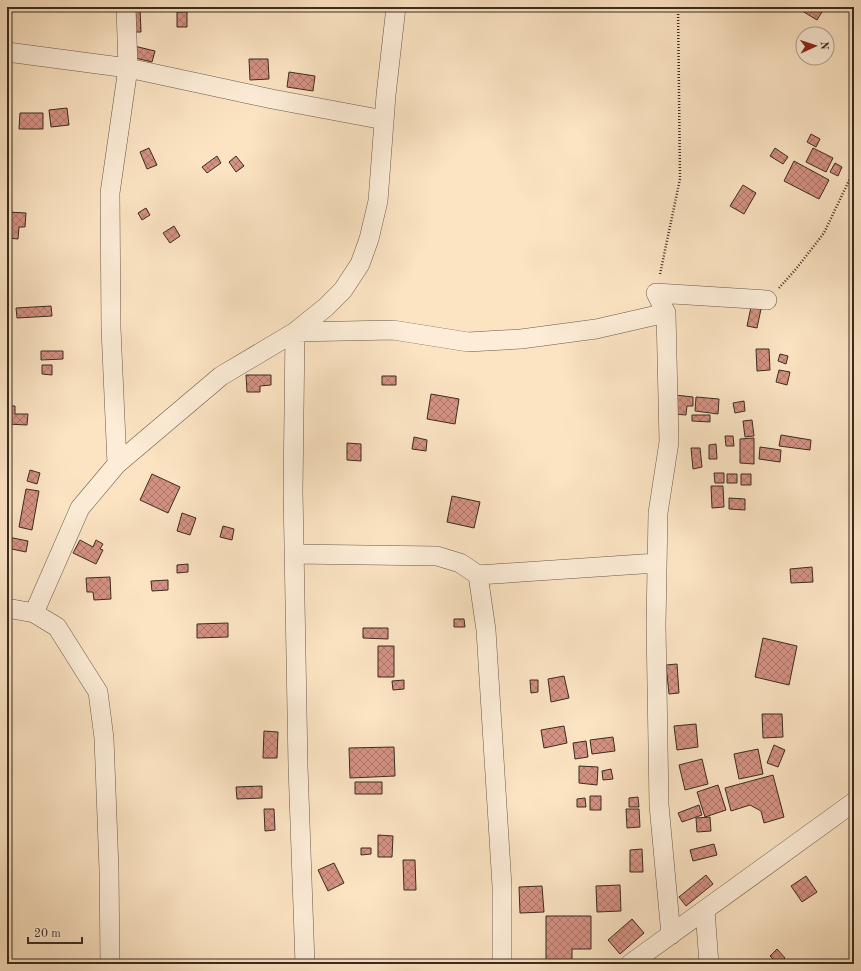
<svg xmlns="http://www.w3.org/2000/svg" width="861" height="971" font-family="'Old Standard TT',serif">
<style>
.building{fill:url(#building-cross-hatch);stroke:#392b20}
.lines{fill:none;stroke-linecap:round;stroke-linejoin:round}
.street-casing{stroke:#6a5949;stroke-width:20}
.path{stroke:#392b20;stroke-width:2.5;stroke-dasharray:1 2;stroke-linecap:butt}
.street{stroke:#fdedd8;stroke-width:19}
</style>
<defs>
<pattern id="building-cross-hatch" width="8" height="8" patternUnits="userSpaceOnUse"><rect width="8" height="8" fill="#d59284"/><path d="M0 0l8 8M0 8l8-8" fill="none" stroke="#ae776c"/></pattern>
</defs>
<rect width="100%" height="100%" fill="#fce4c3"/>
<filter id="stains"><feTurbulence type="fractalNoise" baseFrequency=".005" numOctaves="4"/><feColorMatrix values="0 0 0 0 .2 0 0 0 0 .09 0 0 0 0 .02 0 0 0 .5 -.17"/></filter>
<radialGradient id="worn" r=".72"><stop offset=".6" stop-color="#630" stop-opacity="0"/><stop offset="1" stop-color="#630" stop-opacity=".3"/></radialGradient>
<!-- building -->
<path class="building" d="M160,7H189L188,10L160,9Z
M800,7H825L817,20L799,9Z
M140,8L141,32H129L128,9Z
M177,12H187V27H177Z
M134,46L155,51L152,62L131,57Z
M249,59H268L269,79L250,80Z
M289,72L315,76L313,91L287,87Z
M67,108L69,125L51,127L49,110Z
M20,113H43V129H19Z
M811,134L820,139L816,147L807,142Z
M149,148L157,165L147,169L140,152Z
M775,148L788,157L783,164L770,156Z
M813,148L833,158L826,172L806,162Z
M217,156L221,163L207,173L202,167Z
M236,156L244,166L236,172L229,162Z
M794,161L829,180L819,199L784,181Z
M835,163L842,167L838,176L830,172Z
M743,185L756,193L744,214L730,206Z
M146,208L150,215L142,220L138,213Z
M7,212L26,213L25,227H19L18,239L7,238Z
M174,226L180,236L170,243L163,233Z
M51,306L52,316L17,318L16,308Z
M751,307L761,309L757,328L747,326Z
M756,349H769L770,370L757,371Z
M41,351H63V359L41,360Z
M780,354L788,356L786,364L778,361Z
M42,365H52V375L42,374Z
M779,370L790,372L787,385L776,382Z
M246,375H271V385L260,386V392H247Z
M382,376H396V385H382Z
M431,394L459,399L455,424L427,419Z
M675,395L693,397V406H687L686,415L674,414Z
M7,397L9,398L8,406H15V414H28L27,425L7,424Z
M696,397L719,399L718,414L695,411Z
M744,401L745,411L735,413L733,403Z
M692,415H710V422L692,421Z
M752,420L754,436L745,437L743,421Z
M781,435L811,440L810,450L779,446Z
M725,436H733L734,446H726Z
M414,437L427,440L426,451L412,449Z
M754,438V464L740,463V439Z
M347,443L361,444V461L347,460Z
M716,444L717,459H709V445Z
M760,447L781,450L780,462L759,459Z
M691,448H700L702,467L693,469Z
M30,470L40,473L37,484L27,481Z
M714,473H724V483H715Z
M152,474L180,487L168,513L140,500Z
M727,474H737V483H727Z
M741,474H751V485H741Z
M711,486H723L724,507L712,508Z
M26,489L39,491L32,530L19,527Z
M452,496L480,502L474,528L447,522Z
M729,498L745,499V510L729,509Z
M182,513L196,518L190,535L177,531Z
M223,526L234,529L232,540L220,537Z
M8,537L28,541L26,552L7,548Z
M80,540L93,547L96,540L103,544L100,549L103,550L96,564L73,553Z
M188,564V572L177,573V565Z
M812,567L813,582L791,583L790,569Z
M110,577L111,599L94,600L93,592H87L86,578Z
M168,580V590L152,591L151,581Z
M454,619H464L465,627H454Z
M228,623V637L197,638V624Z
M363,628H388V639L363,638Z
M763,638L797,646L789,685L755,677Z
M378,646H394V677H378Z
M677,664L679,693L669,694L666,665Z
M564,676L569,698L551,702L548,679Z
M404,680V689L393,690L392,681Z
M530,680H538V692L531,693Z
M762,714H782L783,737L763,738Z
M696,724L698,747L677,750L674,726Z
M564,726L567,743L544,748L541,730Z
M264,731L278,732L277,758H263Z
M613,737L615,751L592,754L590,740Z
M586,741L588,757L575,759L573,743Z
M774,745L785,750L778,767L767,763Z
M394,747L395,776L350,778L349,748Z
M758,749L763,774L739,779L734,754Z
M702,759L708,784L685,790L679,765Z
M579,766L598,767L597,785L579,783Z
M611,769L613,779L603,780L602,771Z
M773,775L784,817L764,823L761,811L750,805L731,811L725,788Z
M355,782H382V794H355Z
M7,783H10L11,805H7Z
M718,785L726,810L705,817L697,792Z
M262,786V798L237,799L236,787Z
M590,796H601V810H590Z
M638,797L639,807H629V798Z
M585,798L586,807H577V799Z
M699,805L702,815L682,822L678,813Z
M264,809H274L275,830L265,831Z
M626,809H639L640,827L627,828Z
M710,817L711,831L697,832L696,818Z
M378,835L393,836L392,857H378Z
M714,844L717,855L693,861L690,850Z
M361,848H371V854L361,855Z
M642,849L643,872H630V850Z
M403,860H415L416,890H404Z
M334,863L344,883L328,891L318,870Z
M706,875L713,884L686,906L679,897Z
M806,876L817,892L802,902L791,886Z
M620,885L621,911L597,912L596,886Z
M542,886L544,912L520,913L519,887Z
M546,916H591V949H572V963L546,962Z
M632,919L644,933L620,954L608,940Z
M777,949L785,958L778,964L770,956Z"/>
<g class="lines">
<defs>
<path id="street" d="M7,52L128,68L272,99L384,120
M666,313L669,442L658,513L656,625L659,805L671,935
M295,332L293,491L298,766L305,964
M295,332L393,330L468,342L521,339L596,329L666,313L656,293L767,300
M117,464L111,328L110,193L128,68L126,7
M294,554L437,556L460,563L478,575L657,563
M478,575L486,630L502,886V964
M7,608L34,613L57,627L98,692L104,738L109,870L110,964
M34,613L80,508L117,464L221,376L295,332L326,307L343,290L360,264L369,239L378,201L386,95L396,7
M705,910L709,964
M630,964L854,802"/>
</defs>
<!-- street casing -->
<use href="#street" class="street-casing"/>
<!-- path -->
<path class="path" d="M660,274L680,179L678,7
M779,288L796,269L824,233L854,170"/>
<!-- street -->
<use href="#street" class="street"/>
</g>
<!-- margin -->
<rect width="861" height="971" fill="none" stroke="#fce4c3" stroke-width="24"/>
<rect x="8" y="8" width="845" height="955" fill="none" stroke="#392b20" stroke-width="2"/>
<rect x="12" y="12" width="837" height="947" fill="none" stroke="#392b20"/>
<!-- north arrow -->
<g transform="translate(815 46) rotate(87)"><circle r="19" fill="#fdedd8" stroke="#af9f8e"/>
<path d="M0-3L7 15L0 10L-7 15Z" fill="#8f2418"/>
<text y="-6" font-size="11" font-weight="bold" text-anchor="middle" fill="#392b20">N</text>
</g>
<!-- scale -->
<path d="M28 937v6h54v-6" fill="none" stroke="#392b20" stroke-width="2"/>
<text x="34" y="937" font-size="12" fill="#392b20" stroke="#fdedd8" stroke-width="3" paint-order="stroke">20 m</text>
<rect width="100%" height="100%" filter="url(#stains)"/>
<rect width="100%" height="100%" fill="url(#worn)"/>
</svg>
